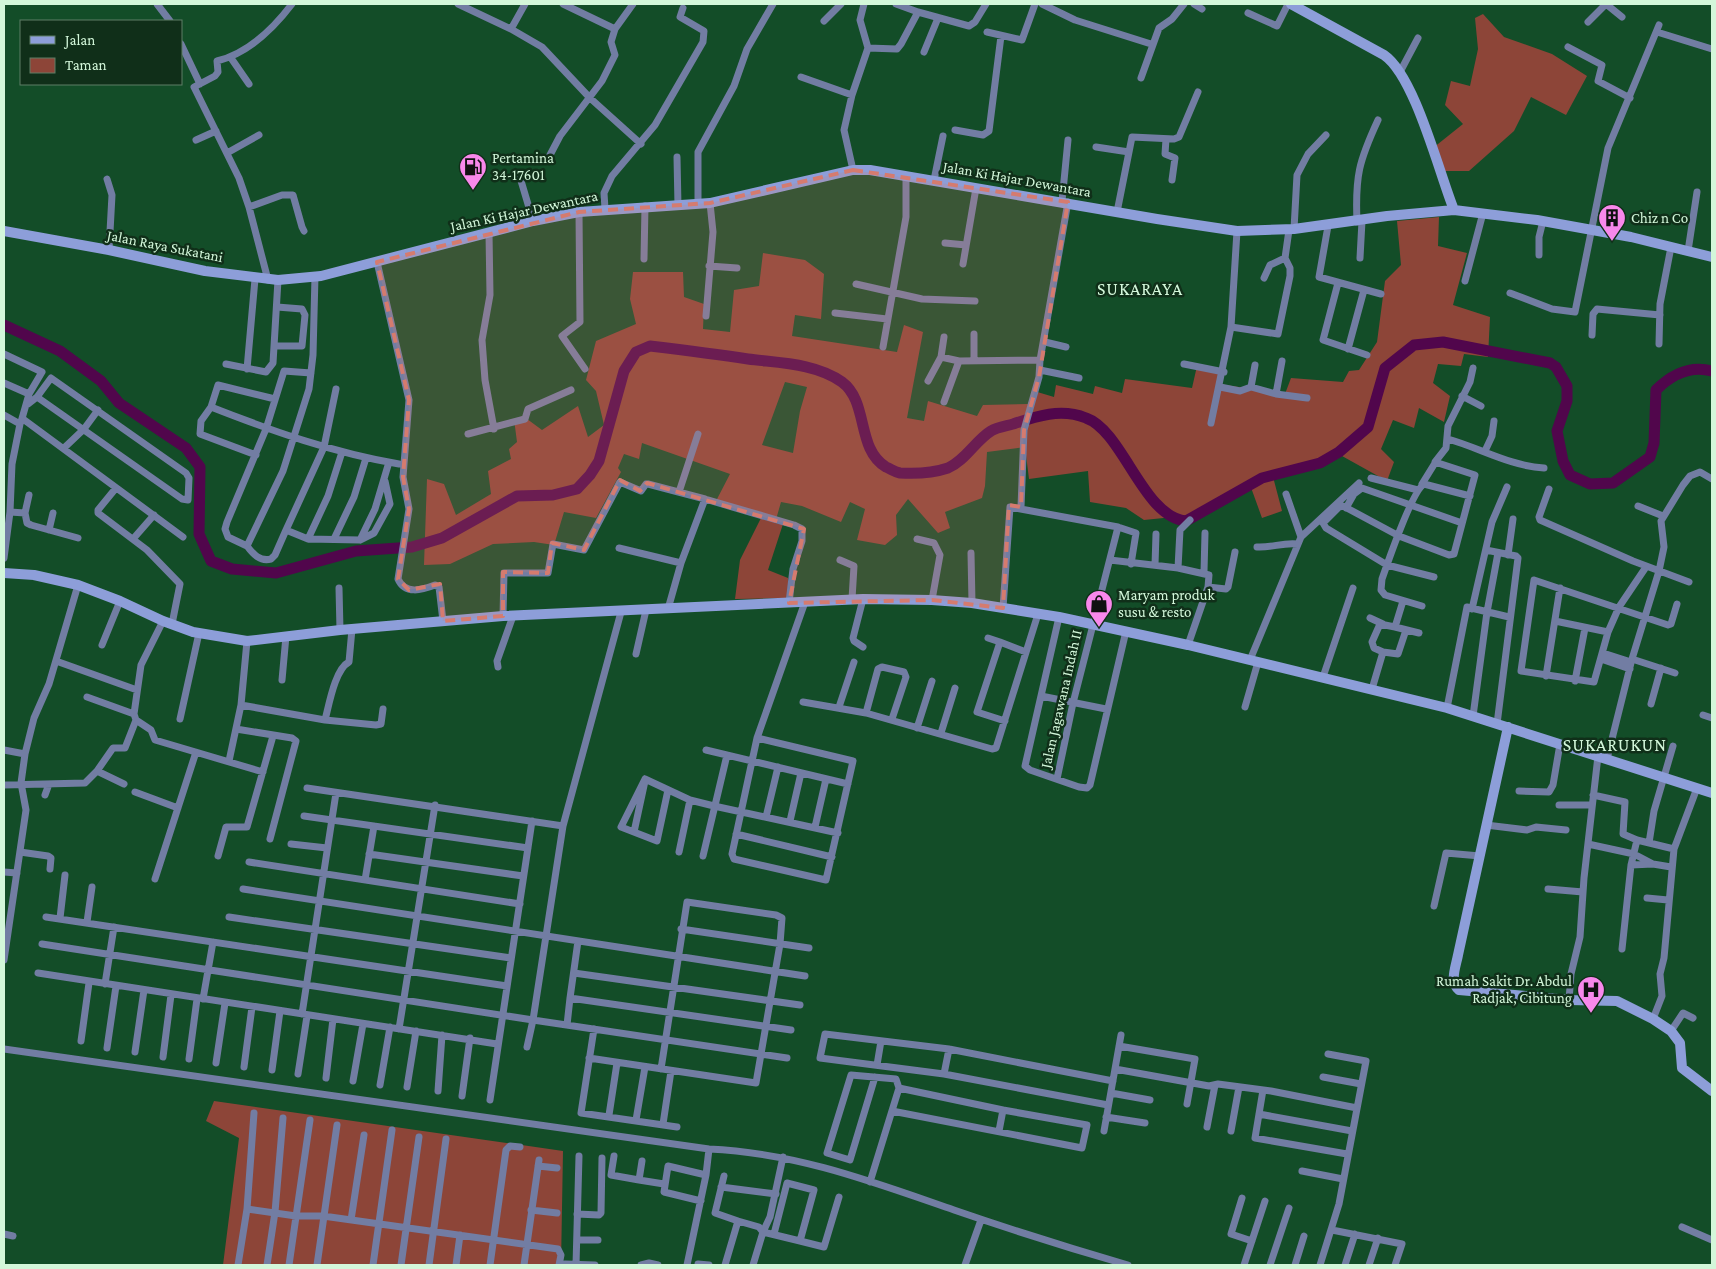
<svg xmlns="http://www.w3.org/2000/svg" width="1716" height="1269" font-family="'Crimson Pro',serif">
<style>
.green{fill:#8d4538;fill-rule:evenodd}
.lines{fill:none;stroke-linecap:round;stroke-linejoin:round}
.river{stroke:#51064c;stroke-width:11}
.street{stroke:#727da3;stroke-width:7}
.secondary{stroke:#8d9ed9;stroke-width:10}
.marked{fill:#d57b6f;fill-opacity:0.2;stroke:#d57b6f;stroke-width:4;stroke-dasharray:10 6;stroke-linejoin:round}
.labels{text-anchor:middle;stroke-width:5;stroke-linejoin:round;paint-order:stroke}
.poi-label{font-size:15px;fill:#d3f7da;stroke:#102f19;text-anchor:start}
.street-label{font-size:15px;fill:#d3f7da;stroke:#102f19}
.quarter-label{font-size:18px;letter-spacing:1px;fill:#d3f7da;stroke:#102f19}
</style>
<rect width="100%" height="100%" fill="#134d28"/>
<!-- green -->
<path class="green" d="M1483,14L1504,37L1552,54L1587,76L1566,115L1531,97L1514,131L1469,171H1443L1433,148L1463,124L1445,105L1451,81L1470,86L1478,49L1475,18Z
M1439,217L1438,246L1467,253L1453,305L1490,317L1488,357L1464,354L1461,366L1438,364L1433,383L1450,396L1444,422L1419,408L1414,428L1393,420L1381,449L1394,462L1387,481L1342,456L1294,472L1272,473L1282,511L1262,518L1249,482L1203,514L1144,520L1126,508L1090,502L1088,471L1029,479L1025,447L987,452L985,486L982,498L945,512L950,528L938,533L908,499L896,515L897,535L885,545L857,540L865,509L850,502L841,522L802,506L781,502L775,523L783,524L768,570L788,578V598L735,599L740,560L762,516L716,501L730,474L642,443L639,459L624,454L618,468L621,472L596,518L564,512L554,545L534,542L493,544L450,564L424,565L427,479L444,484L456,515L491,494L488,471L511,459L509,449L517,442L514,419L523,416L542,430L578,406L588,437L604,425L596,391L586,380L596,341L636,324L630,299L633,272H683L684,297L704,304L703,329L730,332L734,290L759,286L763,253L805,260L824,274L821,319L795,315L792,336L897,352L904,325L923,332L907,418L924,421L928,401L977,416L983,405L1029,404L1034,391L1054,397L1056,385L1093,394L1095,386L1122,393L1125,379L1192,388L1197,366L1221,371L1219,384L1285,394L1291,378L1343,382L1349,371L1359,370L1377,342L1385,281L1401,265L1397,221ZM785,382L807,387L800,411L793,453L762,445Z
M214,1101L563,1151L561,1265H223L239,1138L206,1121Z"/>
<g class="lines">
<!-- river -->
<path class="river" d="M4,325L60,351L101,381L119,403L186,448L200,467L199,534L211,561L232,569L276,573L356,551L412,547L442,538L517,496L553,495L577,489L590,475L599,461L624,371L636,352L650,346C683,350 715,354 748,359C778,363 816,363 842,382C869,402 856,449 886,467C891,469 895,472 900,473C916,474 933,473 948,468C965,461 976,440 991,431C997,427 1006,426 1013,424C1037,416 1061,408 1086,418C1123,431 1143,517 1186,521L1262,478L1320,463L1339,452L1368,427L1385,368L1414,345L1443,342L1550,363L1556,367L1567,386V401L1557,431L1563,461L1570,475L1590,484L1613,483L1650,457L1654,443L1656,390C1671,375 1690,365 1712,371"/>
<!-- street -->
<path class="street" d="M157,4L170,21
M458,4L511,29L542,47L590,98L641,144
M563,4L615,29
M896,4L918,12
M1042,4L1075,20L1151,44
M1194,4L1202,9
M1606,4L1622,17
M1248,13L1277,26L1288,4
M824,21L841,4
M1588,22L1606,4
M511,29L525,4
M987,32L1022,40L1035,4
M1657,32L1712,49
M181,44L200,84
M1568,47L1602,65L1598,81L1630,98
M868,48L897,49L901,44L918,12L969,26L975,22L986,4
M924,52L938,18
M231,58L249,84
M1400,72L1418,38
M801,77L852,95
M1141,78L1159,28L1172,19L1184,4
M955,130L983,135L989,131L1001,36
M1166,139L1165,154L1175,158L1172,180
M196,140L216,131
M1096,147L1129,152L1117,212
M1129,152L1132,137L1174,139L1179,137L1198,92
M227,153L259,135
M550,155L560,136L602,81L615,55L611,42L615,29L633,4
M677,157L678,206
M853,170L844,130L852,95L868,48L860,20L864,4
M519,174L533,221
M107,179L112,195L109,250
M934,180L943,136
M1062,201L1068,140
M698,204V152L734,86L747,49L773,4
M249,207L282,195H293L302,227L304,231
M605,209L604,193L612,176L655,125L703,42L704,31L680,17L683,8
M579,212L580,322L562,336L585,369
M1357,222C1355,176 1359,161 1378,120
M1328,226L1319,277L1381,294
M1294,229L1297,175L1308,154L1326,135
M489,233L490,295L482,340L485,380L494,429
M945,243L966,245
M1688,251L1697,192
M1539,255V237L1543,221
M1360,258L1362,221
M644,259L645,206
M377,262L409,400L403,477L409,509L398,579C405,595 422,590 435,585L439,587L443,621
M963,264L976,188
M709,266L737,268
M1264,278L1270,265L1285,258
M268,280L249,207L239,178L194,87L215,76L218,72L217,61C249,53 273,29 292,4
M1465,281L1483,213
M1338,283L1323,340L1367,355
M856,284L922,299L975,301
M1510,293L1552,309L1575,312L1608,148L1659,25
M835,313L887,319
M706,316L713,232L710,203
M1231,327L1278,334L1290,276V268L1285,258L1289,230
M974,334V361
M1592,335L1593,314L1597,309L1660,315
M1045,342L1066,347
M1659,344L1660,304L1671,247
M276,346H302L305,315L302,309L277,307
M883,347L906,217V176
M1348,349L1364,290
M4,354L42,372L29,394L21,422
M941,357L944,337
M226,364L266,372L273,363L278,280
M1184,364L1224,372
M247,369L255,279
M1040,370L1079,378
M928,381L941,357L959,361
M4,383L29,394
M1220,387L1240,391L1251,387L1276,394L1282,361
M1251,387L1255,365
M336,389L324,447L286,530L308,539L360,540L374,533L390,504L385,481
M1276,394L1307,398
M1462,396L1481,406
M944,402L959,361L1040,360L1068,202
M28,404L37,397L182,499L188,500L189,478L186,473L51,378L37,397
M211,407C272,431 334,453 399,464
M4,415L20,424L12,464L10,512L4,558
M23,419L183,537
M1211,423L1231,327L1237,231
M468,434L525,419L528,409L571,390
M1448,439C1480,448 1510,466 1544,468
M64,448L84,429L98,410
M1485,451L1492,436L1494,421
M256,455L200,434L201,421L211,407L218,385L275,399
M1371,478L1418,490
M1422,484L1435,463
M116,488L98,510V513L147,550L180,584L172,624
M1549,489L1539,517L1540,520L1633,561L1689,582
M679,492L698,434
M1286,494L1301,537
M1638,506L1663,516
M1021,507L1024,430L1039,377L1040,360
M1346,508L1354,494L1362,488L1462,523
M10,512L25,513L27,523L31,525L78,538
M25,513L29,495
M1118,527L1136,533L1131,564
M49,530L53,513
M286,530L275,555L271,559C260,562 253,554 247,546L283,471L309,389L313,355L315,276
M133,539L154,515
M308,539L328,496L342,452
M334,539L354,497L366,458
M917,539L934,543L940,555L932,600
M360,540L375,509L389,462
M247,546L228,537L225,529L227,522L266,429L284,371L311,373
M1257,547C1272,548 1283,542 1298,544
M619,548L681,563
M1486,550L1516,556L1518,558L1497,724
M971,553L972,603
M1508,555L1513,519
M840,560L854,566L852,599
M1110,560L1178,568L1209,575L1208,587L1188,645
M1155,565L1156,534
M1646,567L1619,607L1608,632L1594,682L1521,671L1534,580L1668,625L1671,624L1677,604
M1178,568L1180,530L1190,520
M1204,572L1205,533
M1434,577L1387,565L1326,528L1323,523L1339,507L1343,506L1399,536L1449,555L1454,554L1475,475L1435,462L1446,448L1448,426L1470,382L1473,368
M1208,587L1226,589L1228,587L1235,552
M339,588L340,630
M863,599L853,638L854,641L863,647
M1422,606L1385,595L1381,590L1382,579C1388,562 1412,491 1424,484L1470,496
M1003,608L1010,507L1118,527L1073,703L1057,779
M668,609L681,563L705,499L794,525L802,529V541L793,569L789,603
M1472,609L1492,522L1507,487
M503,616L504,573H548L553,544L584,550L620,482L641,491L646,484H648L705,499
M1059,617L1025,766L1030,770L1079,787L1087,788L1090,785L1126,631
M1370,618L1383,624
M1555,621L1608,632
M1395,627L1419,633
M988,638L1000,642L977,712L1005,721
M1000,642L1026,652
M102,645L120,601
M1383,652L1398,654L1406,630
M1603,653L1631,662
M636,654L646,610
M1601,659L1630,669
M1632,659L1675,673
M1250,660L1301,537L1359,483
M56,661L137,690
M498,667L497,661L513,616
M1546,676L1560,588
M1323,677L1353,588
M282,680L286,636
M1575,681L1585,628
M1372,689L1383,652L1374,648L1372,642L1380,624L1395,627L1403,601
M1041,696L1106,709
M87,697L134,714
M803,702L866,713L992,749L996,748L1038,614
M1651,704L1661,668
M241,705L325,720L376,725L381,724L383,709
M839,707L854,662
M1245,707L1258,662
M1447,708L1467,607L1509,617
M866,713L878,669L882,667L904,672L906,677L892,719
M1703,715L1712,718
M1473,716L1487,612L1498,553
M180,719L199,633
M136,720L151,730L155,740L263,772
M325,720C329,705 335,669 349,662L352,629
M917,728L932,681
M236,729L292,738L296,741L270,839
M941,733L955,688
M757,738L853,761L826,880L734,859L732,854L757,738L805,602
M4,750L25,754
M706,750L848,784
M1607,759L1632,659L1659,571L1664,547L1661,521L1683,485L1690,476L1700,472L1712,479
M229,761L241,705L247,641
M97,771L124,784
M645,779L690,800L714,806L838,833
M645,779L621,827L657,841L668,790
M4,785L85,783L97,771L113,748H125L136,720L134,714L141,665L163,621
M307,788L563,826
M1519,791L1549,792L1553,785L1560,744
M135,792L178,808
M45,795L49,784
M1593,795L1625,802L1623,834L1637,840L1674,849
M1559,805H1592
M304,816L528,848
M766,817L778,767
M790,821L801,773
M1486,825L1527,830L1536,827L1566,830
M815,827L826,779
M634,832L645,781
M736,834L832,857
M1649,843L1654,811L1673,746
M291,844L327,848
M1588,844L1634,854L1653,864L1671,867
M20,852L48,856L51,858L50,869
M679,852L690,800
M369,854L523,876
M218,856L226,827H247L273,736
M703,856L727,755
M249,862L520,904
M1631,865L1653,864
M4,872L17,873
M155,879L196,752
M365,880L374,826
M243,889L805,976
M1548,889L1583,892
M1647,898L1668,900
M1434,906L1446,853L1480,856
M46,917L507,986
M229,917L511,958
M60,918L65,875
M87,922L92,887
M681,929L809,948
M42,944L533,1020L563,826L621,612
M1622,949L1631,865L1637,840
M4,960L26,810L21,783L25,754L34,718L49,684L78,585
M38,973L497,1044
M574,973L800,1005
M105,984L114,927
M570,998L578,941
M203,999L213,942
M1569,1000L1571,974L1580,937L1584,878L1598,756
M302,1014L336,793
M1653,1019L1662,996L1660,974L1664,958L1674,849L1697,788
M567,1025L570,998L791,1030
M399,1029L435,805
M594,1029L581,1113L677,1127
M1671,1031L1683,1013L1693,1018
M81,1041L89,983
M1119,1046L1195,1059L1187,1104
M527,1047L533,1020L787,1058
M107,1048L116,986
M4,1049L709,1149C797,1153 873,1182 954,1210C1012,1230 1069,1248 1128,1265
M135,1052L144,990
M163,1057L171,995
M589,1058L756,1083L780,944L782,918L776,915L687,902L661,1069
M189,1059L197,999
M216,1063L225,1003
M877,1065L881,1041
M244,1067L252,1007
M1115,1069L1209,1086L1218,1084L1271,1091L1357,1108
M272,1070L280,1011
M298,1074L307,1016
M944,1074L949,1049
M1323,1077L1361,1084
M326,1078L333,1019
M353,1081L363,1024
M380,1085L390,1027
M407,1087L416,1031
M899,1088L1003,1110L999,1131
M1263,1090L1255,1138L1347,1154
M438,1091L442,1035
M1111,1093L1150,1100
M462,1096L470,1038
M490,1100L532,821
M1108,1105L944,1074L820,1058L825,1034L949,1049L1113,1081
M892,1111L1082,1148L1087,1125L1003,1110
M1259,1114L1352,1131
M609,1115L617,1063
M1106,1117L1145,1123
M636,1120L645,1067
M663,1124L671,1071
M1207,1127L1215,1085
M1104,1131L1121,1035
M1231,1131L1239,1087
M614,1156L611,1175L639,1180
M642,1161L639,1180L664,1184
M538,1166L557,1168
M1302,1171L1343,1179
M706,1175L709,1149
M724,1176L715,1213L738,1221
M870,1182L899,1088L896,1079L851,1075L827,1153L850,1160L875,1077
M721,1187L776,1194
M1242,1198L1231,1234L1252,1241
M247,1209L296,1216H323L558,1249L561,1255L559,1265
M531,1210L557,1213
M577,1214L599,1215L601,1213L602,1158
M351,1220L364,1135
M1682,1227L1712,1240
M1332,1230L1402,1244L1395,1265
M4,1234L13,1236
M774,1234L787,1183L814,1190L800,1241L824,1247L839,1197
M577,1240H598
M565,1264L595,1265
M698,1264L709,1265
M238,1265L247,1209L254,1113
M267,1265L275,1212L283,1118
M289,1265L310,1120
M317,1265L337,1125
M373,1265L392,1130
M401,1265L419,1137
M429,1265L446,1139
M456,1265L460,1235
M490,1265L506,1150L510,1146L520,1147
M524,1265L539,1160
M576,1265L579,1156
M641,1265L649,1263L658,1265
M687,1265L706,1175L668,1166L664,1192L701,1201
M725,1265L738,1221L759,1227L763,1232L800,1241
M753,1265L763,1232L770,1217L783,1157
M965,1265L981,1220
M1244,1265L1265,1201
M1270,1265L1289,1208
M1295,1265L1304,1236
M1320,1265L1339,1204L1366,1061L1328,1054
M1345,1265L1355,1234
M1369,1265L1378,1238"/>
<!-- secondary -->
<path class="secondary" d="M1291,4L1384,55C1415,76 1439,173 1454,210
M4,231L109,250L205,271L278,280L321,276L533,221L579,212L710,203L853,170H870L1157,219L1237,231L1294,229L1387,216L1454,210L1537,220L1631,237L1712,257
M4,573L34,575L78,585L120,601L163,621L193,632L247,641L340,630L503,616L863,599L932,600L972,603L1059,617L1188,645L1447,708L1712,793
M1508,727L1458,955C1456,966 1449,982 1459,990L1569,1000L1617,1001L1653,1019L1671,1031L1680,1043L1682,1068L1712,1091"/>
</g>
<!-- marked area -->
<path class="marked" d="M853,170L1068,202L1039,377L1024,430L1021,507L1009,505L1003,608L932,600L789,603L804,529L647,483L640,491L620,480L584,550L552,543L548,573L503,572V616L443,621L440,584L409,590L398,579L409,509L403,477L409,400L377,262L579,212L710,203Z"/>
<!-- icons -->
<defs>
<symbol id="fuel-pin" viewBox="-11 -11 22 30"><path d="M0 17L-7.5 6A9.5 9.5 0 1 1 7.5 6Z" fill="#f888eb" stroke="#102f19"/><path d="M-5.5-6h7V0h2V4h1.3V-2.5L3-4.5l.8-.8L6-3V5H2.5V1h-1V6h-7ZM-4.2-4.7v3.2H.2V-4.7Z" fill="#111"/></symbol>
<symbol id="building-pin" viewBox="-11 -11 22 30"><path d="M0 17L-7.5 6A9.5 9.5 0 1 1 7.5 6Z" fill="#f888eb" stroke="#102f19"/><path d="M-4-6H4V6H1V3H-1V6H-4ZM-2.5-4.3h1.7v1.8h-1.7ZM.8-4.3h1.7v1.8H.8ZM-2.5-1h1.7V.8h-1.7ZM.8-1h1.7V.8H.8Z" fill="#111"/></symbol>
<symbol id="shop-pin" viewBox="-11 -11 22 30"><path d="M0 17L-7.5 6A9.5 9.5 0 1 1 7.5 6Z" fill="#f888eb" stroke="#102f19"/><path d="M-5-2.5h2.3a2.7 3.5 0 0 1 5.4 0H5L5.5 6h-11ZM-1.5-2.5h3a1.5 2.3 0 0 0-3 0Z" fill="#111"/></symbol>
<symbol id="hospital-pin" viewBox="-11 -11 22 30"><path d="M0 17L-7.5 6A9.5 9.5 0 1 1 7.5 6Z" fill="#f888eb" stroke="#102f19"/><path d="M-5-5h3v3.5h4V-5h3V5h-3V1.5h-4V5h-3Z" fill="#111"/></symbol>
</defs>
<g fill-rule="evenodd">
<use href="#fuel-pin" x="457" y="151" width="32" height="43"/>
<use href="#building-pin" x="1596" y="202" width="32" height="43"/>
<use href="#shop-pin" x="1083" y="588" width="32" height="43"/>
<use href="#hospital-pin" x="1575" y="974" width="32" height="43"/>
</g>
<g class="labels">
<!-- poi labels -->
<g class="poi-label">
<text x="492" y="163">Pertamina<tspan x="492" dy="17">34-17601</tspan></text>
<text x="1631" y="223">Chiz n Co</text>
<text x="1118" y="600">Maryam produk<tspan x="1118" dy="17">susu &amp; resto</tspan></text>
<text x="1572" y="986" text-anchor="end">Rumah Sakit Dr. Abdul<tspan x="1572" dy="17">Radjak, Cibitung</tspan></text>
</g>
<!-- street labels -->
<g class="street-label">
<text transform="translate(1017 179) rotate(10)" y="5">Jalan Ki Hajar Dewantara</text>
<text transform="translate(524 211) rotate(-12)" y="5">Jalan Ki Hajar Dewantara</text>
<text transform="translate(165 246) rotate(11)" y="5">Jalan Raya Sukatani</text>
<text transform="translate(1061 699) rotate(-77)" y="5">Jalan Jagawana Indah II</text>
</g>
<!-- quarter labels -->
<g class="quarter-label">
<text x="1140" y="295">SUKARAYA</text>
<text x="1615" y="751">SUKARUKUN</text>
</g>
</g>
<!-- border -->
<rect width="1716" height="1269" fill="none" stroke="#d3f7da" stroke-width="10"/>
<!-- legend -->
<rect x="20" y="20" width="162" height="65" fill="#102f19" stroke="#5e7f66"/>
<rect x="30" y="36" width="25" height="8" fill="#8d9ed9" stroke="#5e7f66"/>
<text x="65" y="45" font-size="15" fill="#d3f7da">Jalan</text>
<rect x="30" y="58" width="25" height="15" fill="#8d4538" stroke="#5e7f66"/>
<text x="65" y="70" font-size="15" fill="#d3f7da">Taman</text>
</svg>
